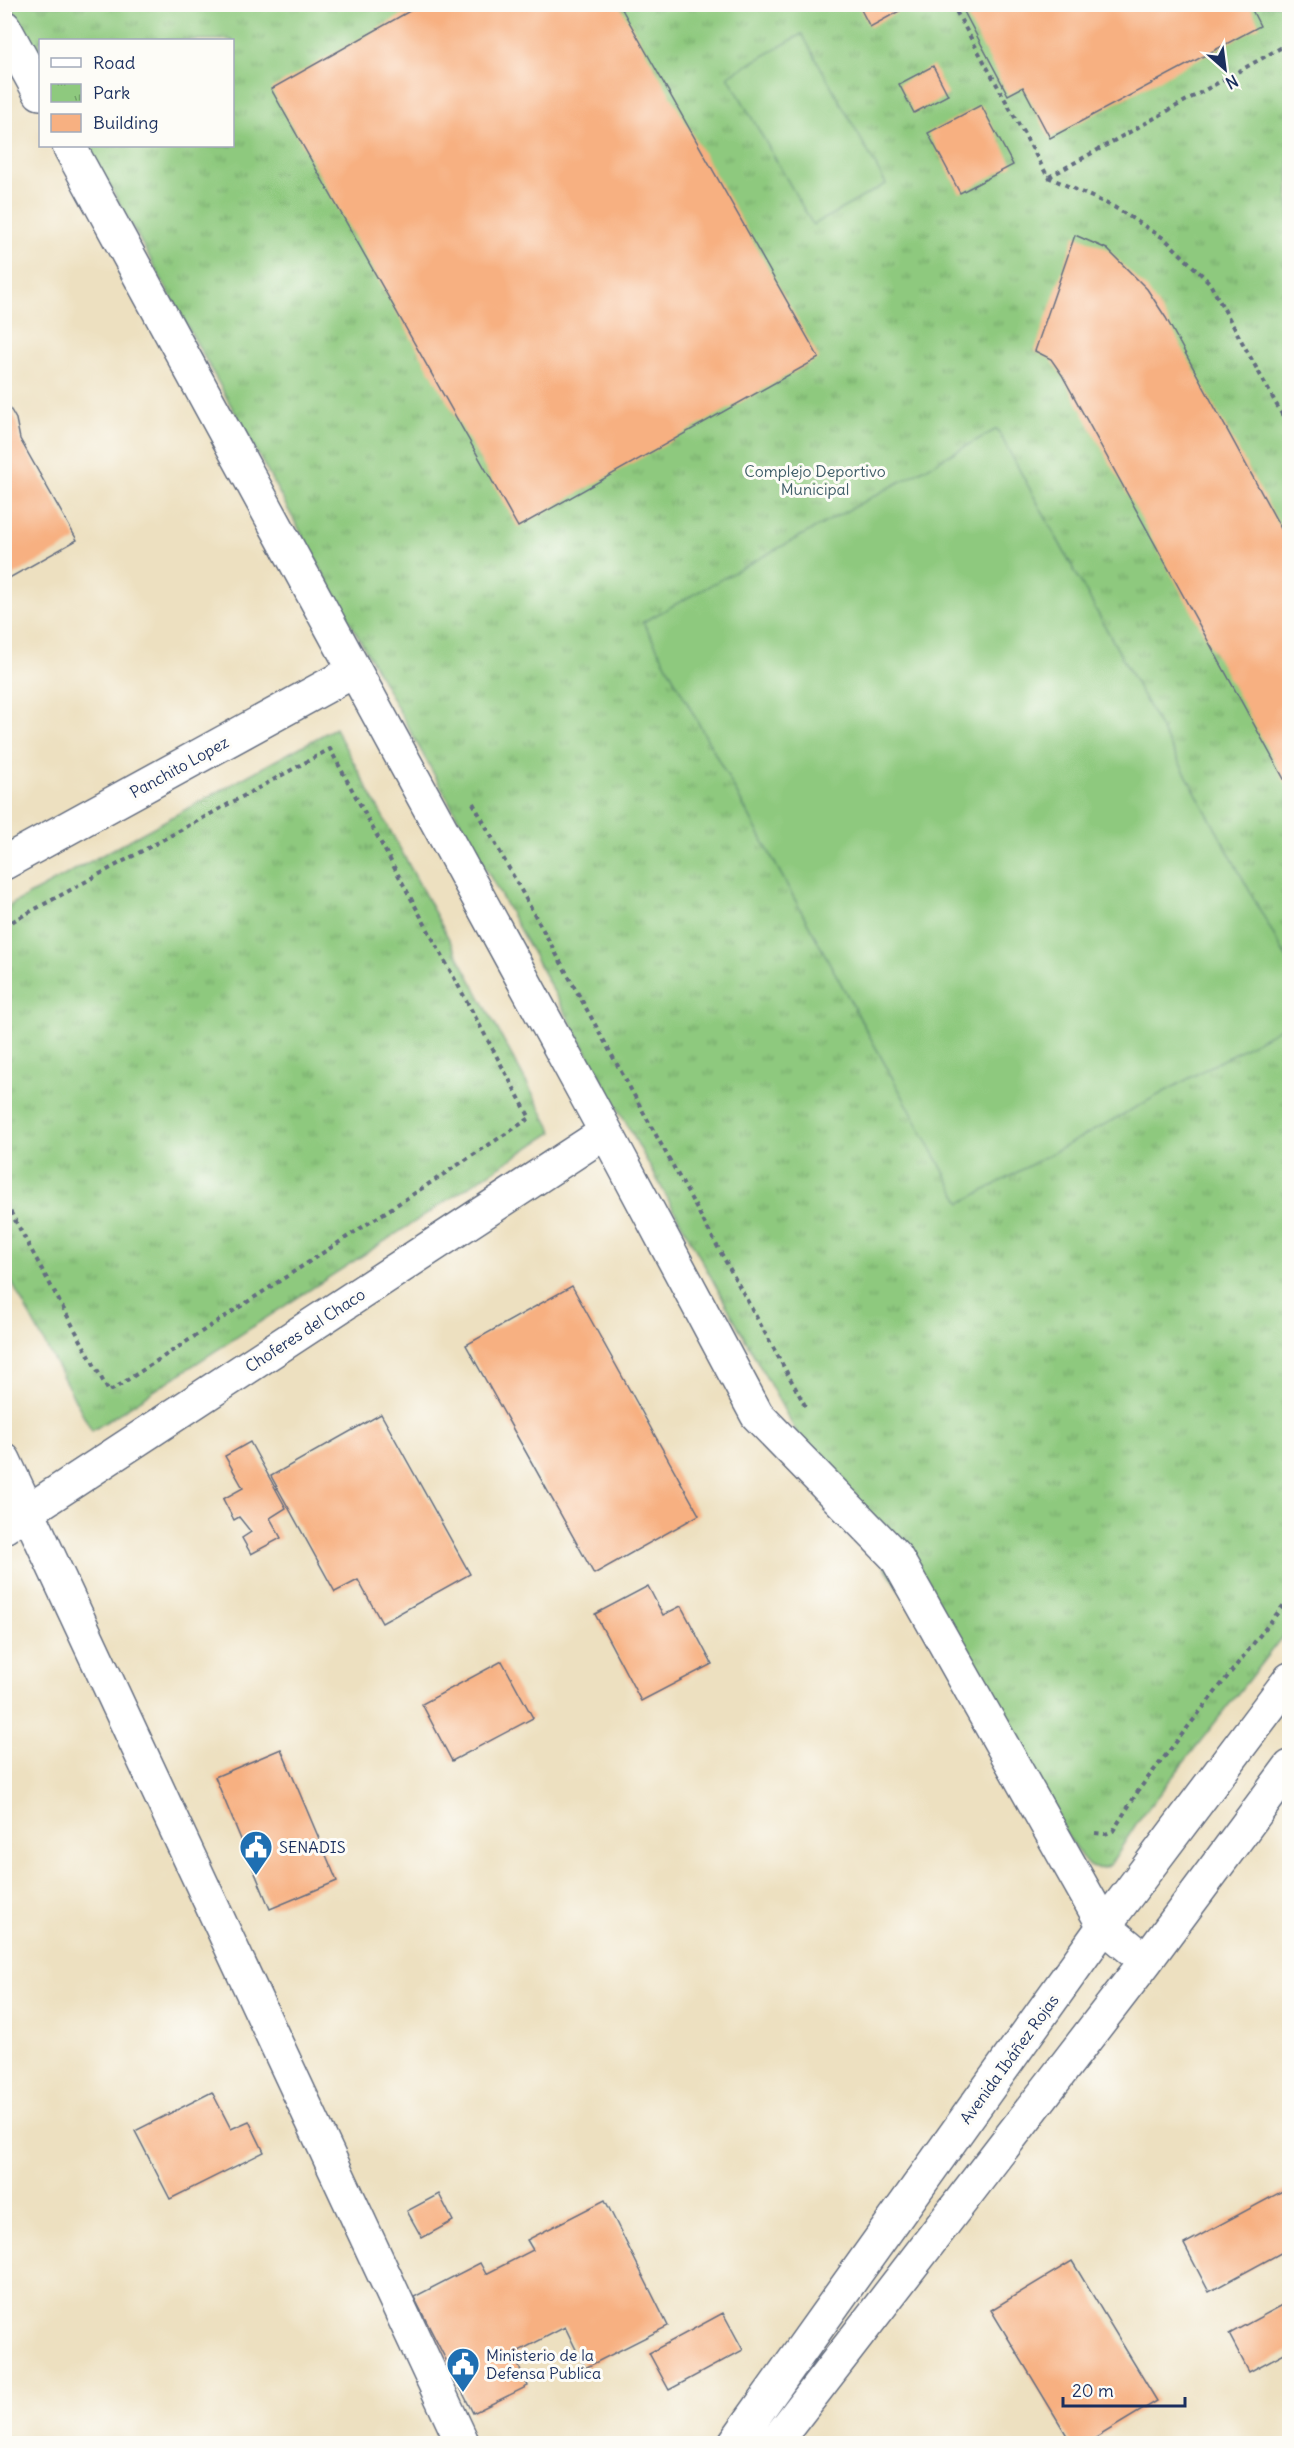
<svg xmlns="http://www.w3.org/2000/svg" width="1294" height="2448" font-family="Delius,sans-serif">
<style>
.park{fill:url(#park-tufts);stroke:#547c6e;stroke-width:1.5}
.garden{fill:#8ec97e;stroke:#547c6e;stroke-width:1.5}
.building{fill:#f7b081}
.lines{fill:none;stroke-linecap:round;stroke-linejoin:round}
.minor-casing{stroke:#646d80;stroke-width:36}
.path{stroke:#646d80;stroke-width:4;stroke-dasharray:4.5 4.5;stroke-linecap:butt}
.minor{stroke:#fff;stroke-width:33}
.labels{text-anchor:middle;stroke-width:6;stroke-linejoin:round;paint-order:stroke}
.park-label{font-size:16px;fill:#3e5d68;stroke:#fdfcf7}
.street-label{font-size:16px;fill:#1b2f5e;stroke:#fdfcf7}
.poi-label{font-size:16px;fill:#1b2f5e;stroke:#fdfcf7;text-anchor:start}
</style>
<defs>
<pattern id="park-tufts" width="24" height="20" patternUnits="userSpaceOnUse" patternTransform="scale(1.5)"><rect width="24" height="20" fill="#8ec97e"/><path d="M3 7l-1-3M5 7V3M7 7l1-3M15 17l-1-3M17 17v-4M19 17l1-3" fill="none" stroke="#73a46a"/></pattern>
</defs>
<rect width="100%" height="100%" fill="#fdfcf7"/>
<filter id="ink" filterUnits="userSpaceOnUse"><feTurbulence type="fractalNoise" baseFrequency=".0167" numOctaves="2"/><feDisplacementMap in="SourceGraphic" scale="12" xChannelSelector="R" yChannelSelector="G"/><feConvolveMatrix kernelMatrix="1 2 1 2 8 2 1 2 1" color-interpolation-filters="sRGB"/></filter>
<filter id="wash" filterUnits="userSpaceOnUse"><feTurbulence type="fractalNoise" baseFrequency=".008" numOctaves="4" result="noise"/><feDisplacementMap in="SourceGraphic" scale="24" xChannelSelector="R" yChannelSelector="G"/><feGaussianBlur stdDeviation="1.35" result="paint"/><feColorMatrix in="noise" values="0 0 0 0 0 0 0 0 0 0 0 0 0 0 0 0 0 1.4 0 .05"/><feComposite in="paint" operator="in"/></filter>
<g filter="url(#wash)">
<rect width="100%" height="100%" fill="#ede0c0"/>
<!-- park -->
<path class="park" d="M11,5H1289V1628L1138,1821L1110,1865C1100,1870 1093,1870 1085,1862L810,1457L88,146H232V40H40V59Z
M335,728L553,1132L92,1431L5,1270V908Z"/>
<!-- garden -->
<path class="garden" d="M802,34L886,184L813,225L728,76Z
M997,429L1289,963L1290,1023L961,1203L643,622Z"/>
<g id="blocks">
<!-- building -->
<path class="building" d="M422,4H619L819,358L518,527L271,89Z
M858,4H912L870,27Z
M960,4H1249L1260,26L1050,138L1023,87L1008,95Z
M933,66L948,95L914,113L899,84Z
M981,105L1013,165L960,193L928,133Z
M1075,235L1107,249L1147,289L1166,318L1290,545V790L1062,375L1051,359L1035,351Z
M4,398L16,419L20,439L77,540L4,581Z
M572,1286L699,1515L594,1574L466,1345Z
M381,1414L470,1574L382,1623L358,1580L335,1592L271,1476Z
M250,1442L286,1508L270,1518L281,1538L251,1554L242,1538L251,1532L239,1517L234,1520L223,1499L243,1488L225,1456Z
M648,1586L663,1615L681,1606L712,1664L641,1701L595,1614Z
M502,1661L533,1718L452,1761L422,1704Z
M281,1749L337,1881L270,1909L215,1777Z
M212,2092L231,2129L249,2121L264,2152L170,2199L135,2131Z
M1290,2187V2248L1209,2292L1184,2244Z
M439,2194L453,2221L422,2238L407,2211Z
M605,2200L668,2326L585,2368L565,2327L513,2354L528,2386L473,2413L414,2297L480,2263L486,2274L533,2250L527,2240Z
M1072,2261L1157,2401L1086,2444H1072L991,2310Z
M1290,2301V2350L1249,2372L1229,2334Z
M723,2313L743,2350L669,2390L649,2353Z"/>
</g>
</g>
<g filter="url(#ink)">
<use href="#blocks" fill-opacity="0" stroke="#646d80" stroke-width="1.5"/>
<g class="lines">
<defs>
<path id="minor" d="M4,27L40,93
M69,146L606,1132L757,1415L896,1557L1104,1926L1146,1961
M4,863L354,671
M4,1460L463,2444
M4,1527L606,1132
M734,2444L1104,1926L1290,1679
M774,2444L1146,1961L1290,1767"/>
</defs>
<!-- minor casing -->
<use href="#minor" class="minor-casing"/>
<!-- path -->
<path class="path" d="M952,4L1048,177L1114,207L1165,239L1209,282L1290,429
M1049,177L1284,46L1290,50
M473,803L807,1409
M4,926L330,749L530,1118L109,1392L4,1200
M1095,1833L1105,1834L1113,1831L1140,1788L1290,1597"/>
<!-- minor -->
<use href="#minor" class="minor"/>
</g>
</g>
<!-- icons -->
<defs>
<symbol id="civic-pin" viewBox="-11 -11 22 30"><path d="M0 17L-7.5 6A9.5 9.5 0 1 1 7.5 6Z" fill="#1f6fb2" stroke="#fdfcf7"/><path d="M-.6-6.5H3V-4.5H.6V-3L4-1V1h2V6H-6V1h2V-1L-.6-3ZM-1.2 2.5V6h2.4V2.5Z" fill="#fff"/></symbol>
</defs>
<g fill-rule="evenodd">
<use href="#civic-pin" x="237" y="1828" width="38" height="52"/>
<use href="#civic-pin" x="444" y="2345" width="38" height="52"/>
</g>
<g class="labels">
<!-- park labels -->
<g class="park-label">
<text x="815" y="477">Complejo Deportivo<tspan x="815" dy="18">Municipal</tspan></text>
</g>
<!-- street labels -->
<g class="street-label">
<text transform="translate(179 767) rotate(-29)" y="6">Panchito Lopez</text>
<text transform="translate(305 1330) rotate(-33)" y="6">Choferes del Chaco</text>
<text transform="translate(1009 2059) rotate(-54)" y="6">Avenida Ibáñez Rojas</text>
</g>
<!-- poi labels -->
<g class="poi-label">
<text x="279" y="1853">SENADIS</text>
<text x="486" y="2361">Ministerio de la<tspan x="486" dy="18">Defensa Publica</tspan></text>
</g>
</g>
<!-- margin -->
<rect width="1294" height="2448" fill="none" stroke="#fdfcf7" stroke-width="24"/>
<!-- legend -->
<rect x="39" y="39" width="195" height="108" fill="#fdfcf7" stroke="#a3aaba" stroke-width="1.5"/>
<rect x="51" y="58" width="30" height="9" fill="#ffffff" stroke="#a3aaba" stroke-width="1.5"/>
<text x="93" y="69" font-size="18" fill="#1b2f5e">Road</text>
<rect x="51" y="84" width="30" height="18" fill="url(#park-tufts)" stroke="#a3aaba" stroke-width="1.5"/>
<text x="93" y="99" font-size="18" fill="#1b2f5e">Park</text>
<rect x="51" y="114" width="30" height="18" fill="#f7b081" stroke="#a3aaba" stroke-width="1.5"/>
<text x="93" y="129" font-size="18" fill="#1b2f5e">Building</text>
<!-- north arrow -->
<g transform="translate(1225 69) rotate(152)" stroke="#fdfcf7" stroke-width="4.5" paint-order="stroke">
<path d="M0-4.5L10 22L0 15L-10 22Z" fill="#1b2f5e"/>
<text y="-9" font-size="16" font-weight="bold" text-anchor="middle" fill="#1b2f5e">N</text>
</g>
<!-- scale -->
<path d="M1063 2397v9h122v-9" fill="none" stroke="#1b2f5e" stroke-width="3"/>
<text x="1072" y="2397" font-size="18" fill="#1b2f5e" stroke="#fdfcf7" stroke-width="4.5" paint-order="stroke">20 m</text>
</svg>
